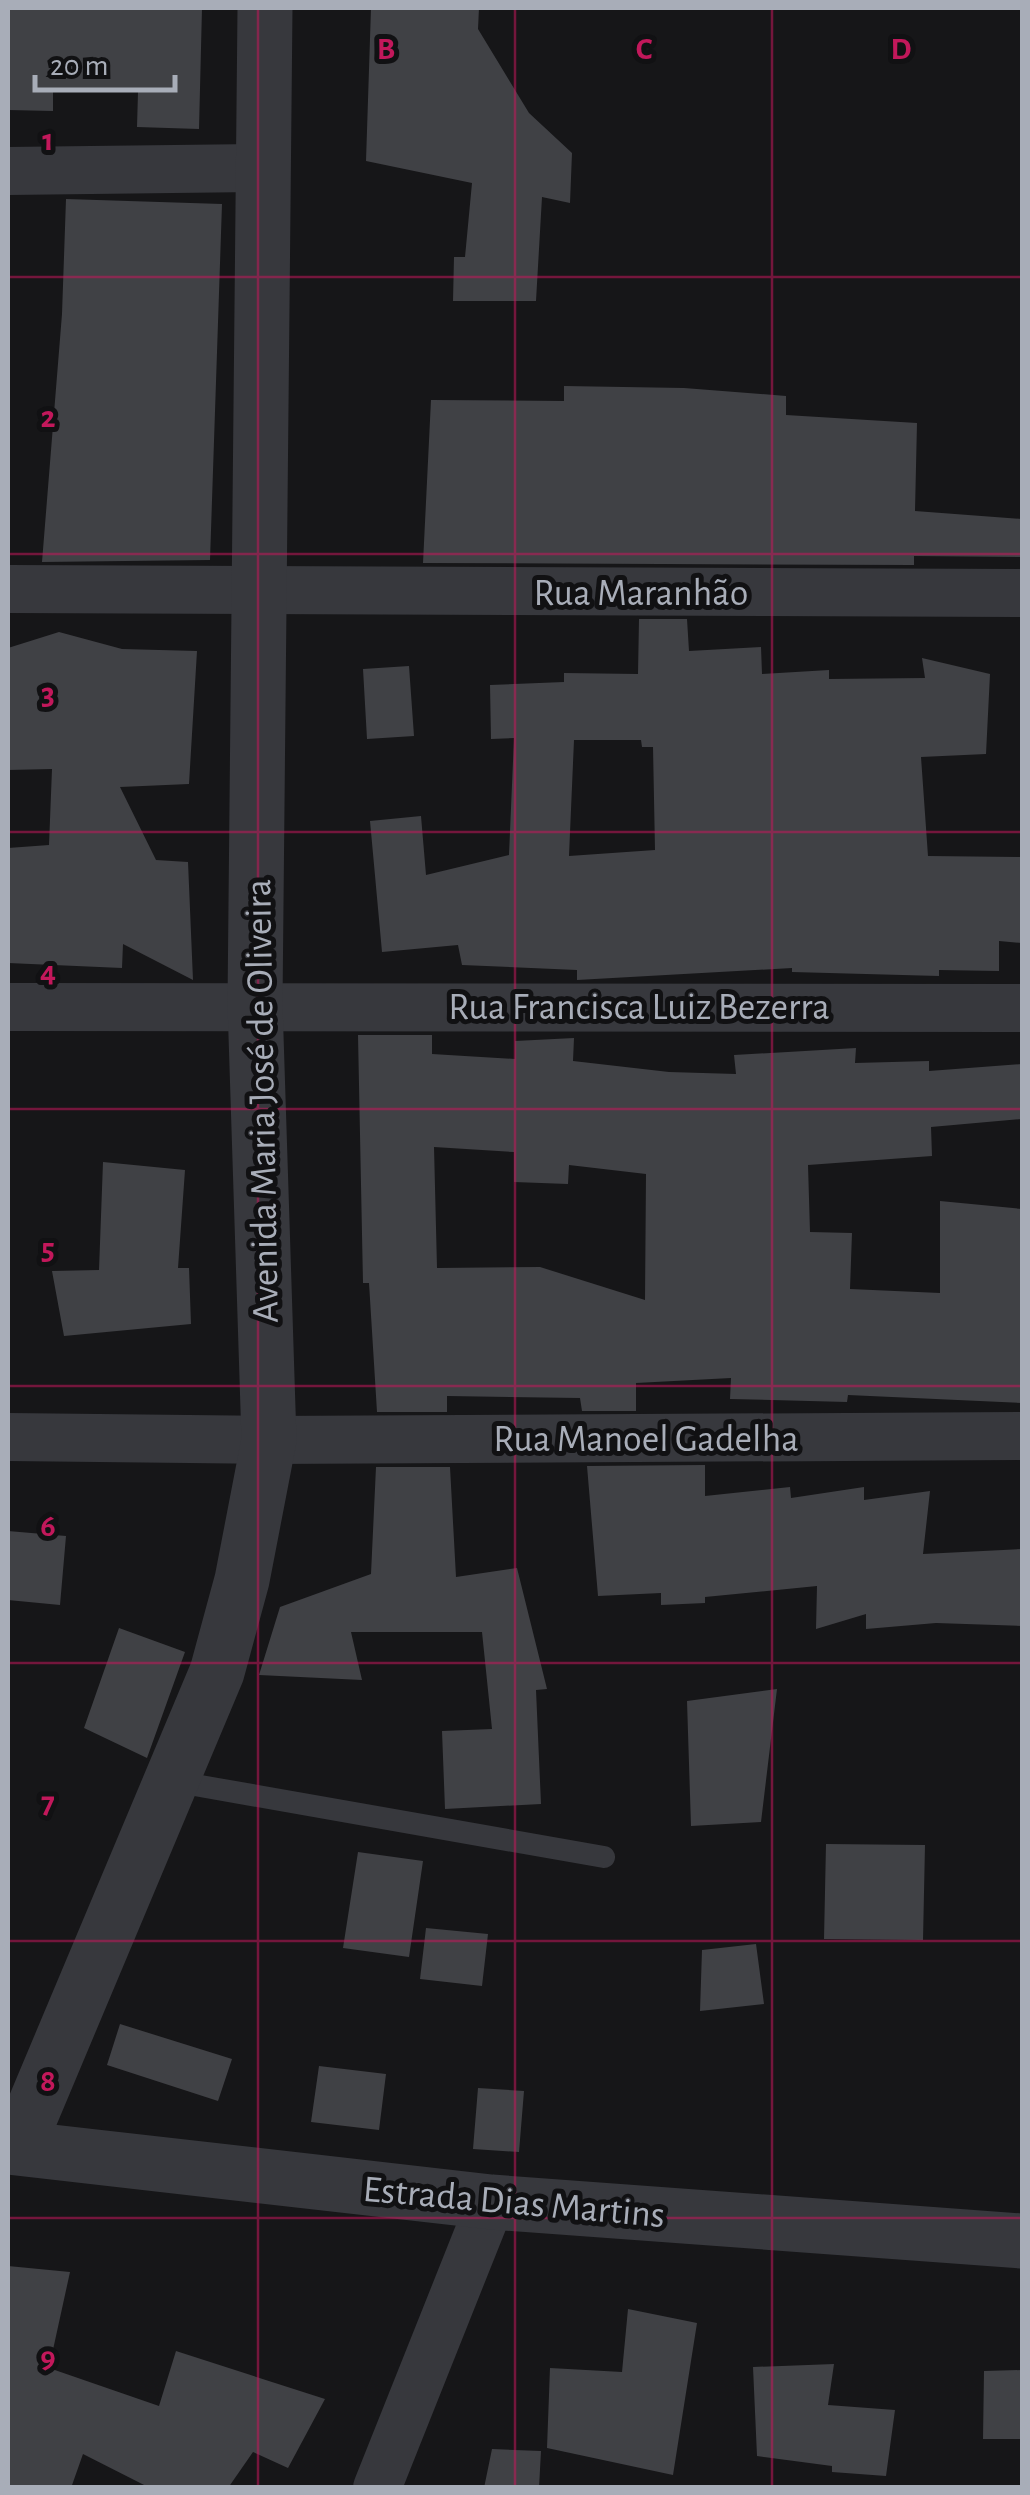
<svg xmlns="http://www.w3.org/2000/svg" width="1030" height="2495" font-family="'Alegreya Sans',sans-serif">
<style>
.building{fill:#404145;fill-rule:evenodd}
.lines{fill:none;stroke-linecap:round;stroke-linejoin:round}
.service{stroke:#37383d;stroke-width:22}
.minor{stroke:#37383d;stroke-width:48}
.tertiary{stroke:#37383d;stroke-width:55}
.grid{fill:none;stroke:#c2185b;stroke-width:2.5;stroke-opacity:0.55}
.labels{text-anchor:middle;stroke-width:10;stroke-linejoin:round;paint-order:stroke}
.street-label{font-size:38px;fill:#a8adb8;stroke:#111113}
.grid-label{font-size:32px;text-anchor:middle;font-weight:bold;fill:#c2185b;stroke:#111113;stroke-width:10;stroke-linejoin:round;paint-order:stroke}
</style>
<rect width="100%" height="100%" fill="#161618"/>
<!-- building -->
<path class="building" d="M8,8H202L199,129L137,127L138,92L53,90V111L8,110Z
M371,8H479L478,29L529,113L572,153L570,203L542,197L536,301H453L454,257H465L472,183L366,161Z
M66,199L222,204L210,560L42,562L62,314Z
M564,386L684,388L786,396V415L917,423L915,511L1022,519V557L914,556V565L423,563L431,400L564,401Z
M639,619H687L689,651L761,647L762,674L829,670V679L925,678L922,658L990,674L986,754L921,757L928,856L1022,857V943L999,941V971L939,970V976L792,972V968L577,980V970L462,965L458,945L382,952L370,821L421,816L426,875L509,855L514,738L491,739L490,685L564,682V673L638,674ZM574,740H641L642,747H653L655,850L569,856Z
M59,632L122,649L197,651L189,784L120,787L156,860L188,862L193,980L123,944L122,968L8,963V848L49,845L52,769L8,770V648Z
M409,666L414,736L367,739L363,669Z
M358,1035H432V1054L515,1059V1041L574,1038L573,1061L669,1072L736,1074L734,1055L856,1048L855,1063L929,1061V1071L1022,1064V1119L931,1127L932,1156L808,1165L810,1232L852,1233L850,1289L940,1293V1201L1022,1209V1403L848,1395L847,1402L730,1399L731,1378L636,1383V1411H582L580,1398L447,1396V1412H377L369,1283H363ZM434,1147L514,1152V1182L568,1184L569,1165L646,1174L645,1300L540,1267L437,1268Z
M103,1162L185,1170L178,1268H189L191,1324L64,1336L52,1271L99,1270Z
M705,1465V1496L790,1487L791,1498L864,1487V1500L930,1491L923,1554L1022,1549V1626L936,1623L866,1629V1614L816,1629L817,1586L705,1597V1603L661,1605V1593L598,1596L587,1466Z
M376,1467H450L456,1577L517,1568L547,1689L536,1690L541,1804L445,1809L442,1731L492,1729L482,1632H351L362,1680L259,1675L280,1607L371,1574Z
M8,1531L66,1536L60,1605L8,1600Z
M119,1628L185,1652L147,1758L84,1728Z
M777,1689L761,1822L691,1826L687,1701Z
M826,1844L925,1845L923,1940L824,1939Z
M358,1852L423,1861L409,1957L343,1948Z
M426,1928L488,1934L482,1986L420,1979Z
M756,1944L764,2004L700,2011L702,1950Z
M120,2024L232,2059L218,2101L107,2065Z
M319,2066L386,2074L379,2130L311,2122Z
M478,2088L524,2091L519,2152L473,2149Z
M8,2266L70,2272L49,2368L159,2406L176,2351L325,2399L288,2468L253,2452L228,2488H150L83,2454L71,2488H8Z
M628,2309L697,2323L673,2475L547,2448L550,2368L622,2372Z
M834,2364L828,2405L895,2410L886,2476L832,2472V2466L757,2456L753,2367Z
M1022,2370V2439H983L984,2371Z
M492,2449L541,2451L539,2488H484Z"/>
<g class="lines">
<!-- service -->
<path class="service" d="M172,1781L604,1857"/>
<!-- minor -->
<path class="minor" d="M8,171L266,168
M8,589L1022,593
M8,1007L1022,1008
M8,1437L269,1440L1022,1436
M377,2488L491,2202"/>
<!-- tertiary -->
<path class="tertiary" d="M8,2147L491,2202L1022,2241
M17,2148L217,1672L242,1580L269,1440L255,1004L265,8"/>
</g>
<!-- grid -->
<path class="grid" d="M258,8V2488M515,8V2488M772,8V2488M8,277H1022M8,554H1022M8,832H1022M8,1109H1022M8,1386H1022M8,1663H1022M8,1941H1022M8,2218H1022"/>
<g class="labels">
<!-- street labels -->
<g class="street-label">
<text x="641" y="605">Rua Maranhão</text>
<text x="639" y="1019">Rua Francisca Luiz Bezerra</text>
<text transform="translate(261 1101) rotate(-91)" y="13">Avenida Maria José de Oliveira</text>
<text x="646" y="1451">Rua Manoel Gadelha</text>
<text transform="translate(514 2201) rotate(5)" y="13">Estrada Dias Martins</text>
</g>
</g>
<g class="grid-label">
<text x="386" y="59">B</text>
<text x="644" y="59">C</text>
<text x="901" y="59">D</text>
<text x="48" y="150">1</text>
<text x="48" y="427">2</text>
<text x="48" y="704">3</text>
<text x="48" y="982">4</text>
<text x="48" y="1259">5</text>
<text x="48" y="1536">6</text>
<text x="48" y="1813">7</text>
<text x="48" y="2091">8</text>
<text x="48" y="2368">9</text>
</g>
<!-- border -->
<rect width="1030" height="2495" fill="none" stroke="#a8adb8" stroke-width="20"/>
<!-- scale -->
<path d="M35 75v15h140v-15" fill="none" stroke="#a8adb8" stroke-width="5"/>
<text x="50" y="75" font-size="30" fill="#a8adb8" stroke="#111113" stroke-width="8" paint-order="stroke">20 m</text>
</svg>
